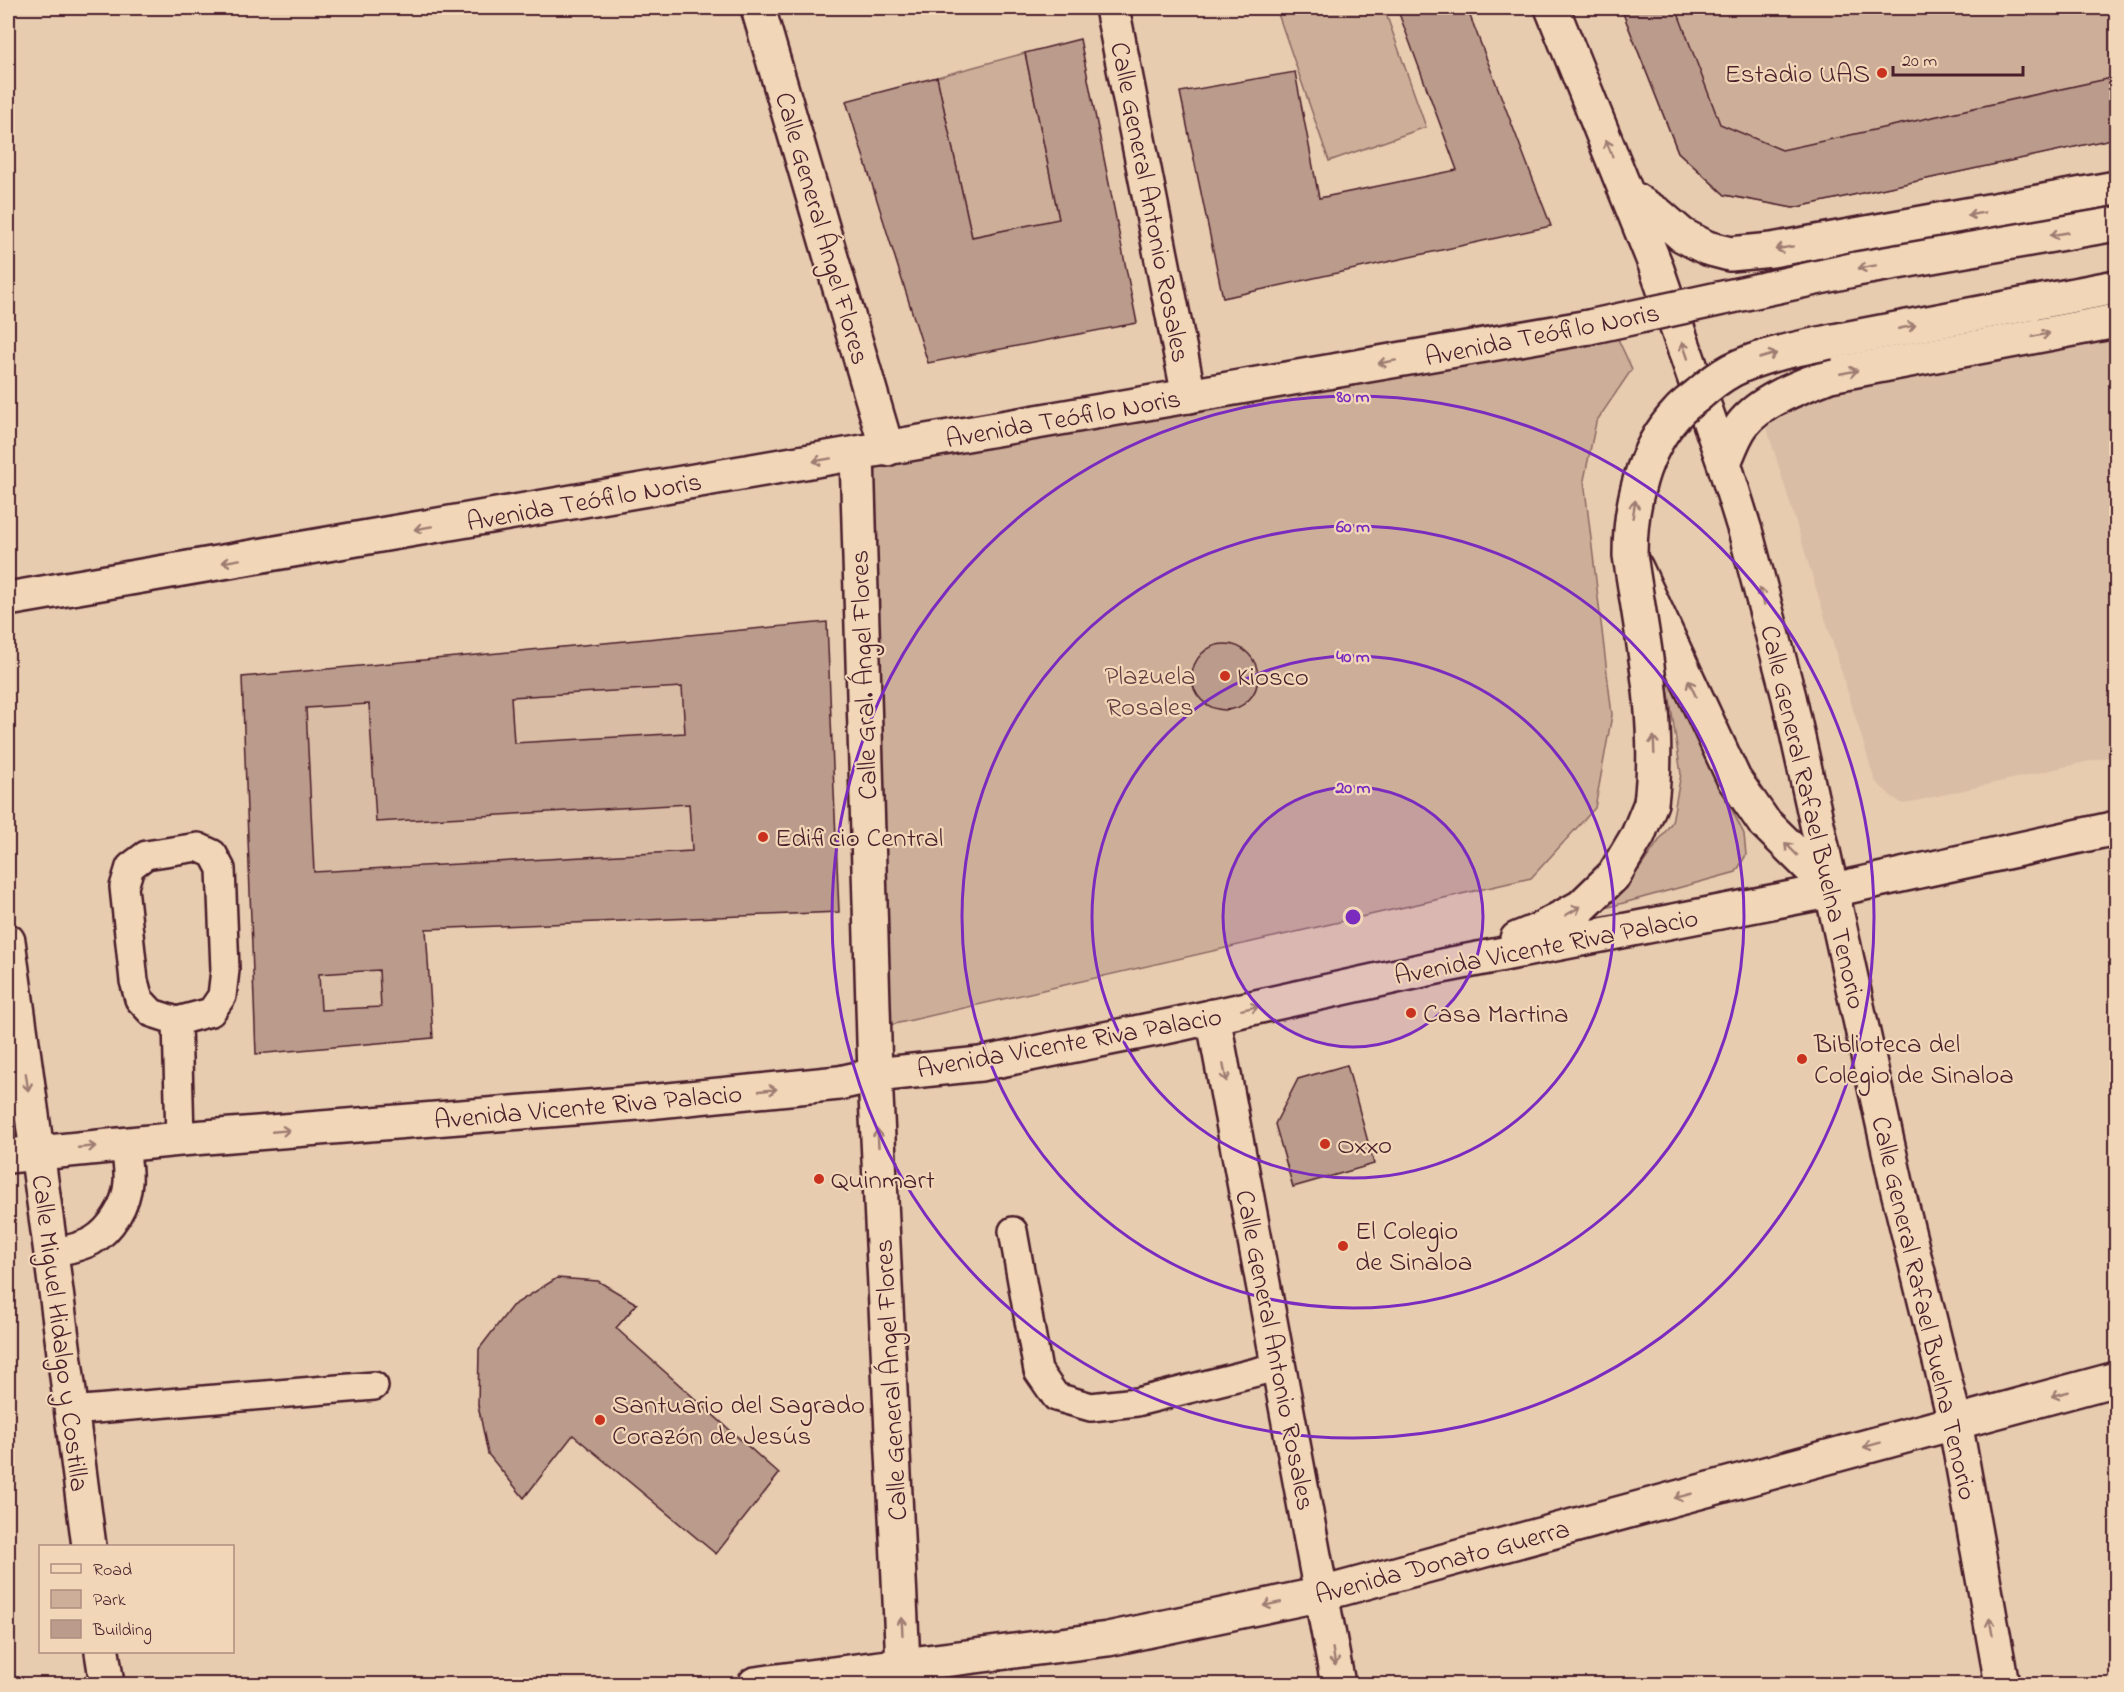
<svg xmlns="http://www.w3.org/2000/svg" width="2124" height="1692" font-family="'Indie Flower',sans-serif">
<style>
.built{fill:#dabda5}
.green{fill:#cdaf99;stroke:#8c6762;stroke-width:1.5}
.building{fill:#bb9b8b;stroke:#4a1f2b;stroke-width:1.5;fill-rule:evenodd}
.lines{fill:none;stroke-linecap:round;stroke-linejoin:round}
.lane-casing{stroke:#4a1f2b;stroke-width:32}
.street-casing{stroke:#4a1f2b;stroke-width:38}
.secondary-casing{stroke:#4a1f2b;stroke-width:38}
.lane{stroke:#f1d7b8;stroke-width:27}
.street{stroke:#f1d7b8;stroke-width:33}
.secondary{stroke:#f1d7b8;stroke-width:33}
.secondary-bridge-casing{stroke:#4a1f2b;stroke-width:38;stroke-linecap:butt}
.secondary-bridge{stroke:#f1d7b8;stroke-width:33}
.oneway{stroke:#9e7b72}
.ring{fill:none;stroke:#7b2cbf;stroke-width:3}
.poi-dot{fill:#c8321e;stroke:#f1d7b8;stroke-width:2}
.labels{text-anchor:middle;stroke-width:4.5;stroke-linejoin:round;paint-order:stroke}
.poi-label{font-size:27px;fill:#4a1f2b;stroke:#f1d7b8;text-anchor:start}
.street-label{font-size:27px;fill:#4a1f2b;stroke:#f1d7b8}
.park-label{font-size:27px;fill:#643c41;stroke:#f1d7b8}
.centre{fill:#7b2cbf;stroke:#f1d7b8;stroke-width:3}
.ring-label{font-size:18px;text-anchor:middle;font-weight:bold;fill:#7b2cbf;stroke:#f1d7b8;stroke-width:4.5;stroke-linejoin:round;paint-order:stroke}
</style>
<rect width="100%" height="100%" fill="#e7ccb0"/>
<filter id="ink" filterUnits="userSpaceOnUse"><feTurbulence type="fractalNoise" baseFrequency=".0167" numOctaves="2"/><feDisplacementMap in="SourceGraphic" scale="12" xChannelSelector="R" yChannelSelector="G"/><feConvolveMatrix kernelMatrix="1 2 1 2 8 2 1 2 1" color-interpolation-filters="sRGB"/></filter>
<g filter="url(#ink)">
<!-- built -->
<path class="built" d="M2116,339V755L1903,804L1891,796L1875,781L1767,428L1773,418L1795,401Z
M827,622L839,912L426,929L433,1038L256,1054L242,677Z"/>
<!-- green -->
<path class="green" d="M1276,8H1384L1426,127L1329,161Z
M1621,8H2116V138L1793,208L1725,195L1678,152Z
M1025,53L1059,219L972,237L937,77Z
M1617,337L1632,369L1596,422L1584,480L1612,715L1595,808L1531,878L890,1025L871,468Z
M1667,680L1744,834L1746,855L1736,872L1605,908L1640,868L1672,822L1681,774Z"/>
<!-- building -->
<path class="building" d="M1397,8H1467L1551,226L1223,298L1180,92L1295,72L1319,198L1457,170Z
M1621,8H1676L1720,124L1782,150L2116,77V138L1793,208L1725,195L1678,152Z
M1080,39L1137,323L928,363L846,101L937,77L972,237L1059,219L1025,53Z
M827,622L839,912L426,929L433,1038L256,1054L242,677ZM682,687L685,733L514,743L511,697ZM369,704L376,822L689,804L692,851L314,872L306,708ZM379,970L381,1007L321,1010L319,974Z
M1192 677a33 33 0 1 1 66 0a33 33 0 1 1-66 0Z
M1347,1065L1374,1164L1293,1187L1275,1124L1298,1079Z
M557,1278L598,1281L637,1304L616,1328L779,1474L716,1554L573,1435L524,1498L488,1454L478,1405L479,1349L512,1306Z"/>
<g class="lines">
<defs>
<path id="lane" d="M198,847L213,854L221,869L225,970L222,996L211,1012L177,1021L152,1013L139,999L134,981L124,887L130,867L146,855Z
M177,1021L180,1139
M1013,1231L1038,1371L1056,1397L1091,1407L1137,1402L1280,1366
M51,1253C65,1250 79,1248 92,1241C111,1230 127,1204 128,1182C129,1170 126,1156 125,1144
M71,1411L374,1386"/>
<path id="street" d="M758,8L887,449
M1112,8L1189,396
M1552,8L1655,264L1724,463L1746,534L1789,697L1897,1187L1955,1422L2002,1684
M1629,196L1659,215L1682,235L1707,248L1730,254L1772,250L2116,188
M857,454L875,1075L904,1684
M1724,463C1729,451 1734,436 1742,425C1761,400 1802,386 1830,375L2116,321
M8,941L51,1253L89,1546
M1213,1016L1338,1684
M102,1652L107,1684
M755,1684L1108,1639L1322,1594L2116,1379"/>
<path id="secondary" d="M1829,342L2116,287
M1636,568L1734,779L1763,821L1833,890
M8,599L1589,327
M1517,939L1539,930L1581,907L1614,875L1638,835L1651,803
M8,1156L180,1139L638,1103L839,1083L875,1075L980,1064L1170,1026L1442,966L1833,890L2116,828"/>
</defs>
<!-- lane casing -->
<use href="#lane" class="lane-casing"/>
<!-- street casing -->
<use href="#street" class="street-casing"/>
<!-- secondary casing -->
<use href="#secondary" class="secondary-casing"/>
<!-- lane -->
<use href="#lane" class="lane"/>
<!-- street -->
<use href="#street" class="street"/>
<!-- secondary -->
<use href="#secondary" class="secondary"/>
<defs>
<path id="secondary-bridge" d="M1589,327L1857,269L2116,224
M1651,803C1661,721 1642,637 1630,555C1630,505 1642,450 1678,412C1684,405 1692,400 1699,394C1709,385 1721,376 1732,370C1762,355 1796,349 1829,342"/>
</defs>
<!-- secondary-bridge casing -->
<use href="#secondary-bridge" class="secondary-bridge-casing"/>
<!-- secondary-bridge -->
<use href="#secondary-bridge" class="secondary-bridge"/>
</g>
<!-- one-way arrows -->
<defs><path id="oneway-shaft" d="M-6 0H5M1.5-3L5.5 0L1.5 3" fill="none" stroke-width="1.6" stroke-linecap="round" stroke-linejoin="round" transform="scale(1.5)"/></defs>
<g class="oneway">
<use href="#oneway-shaft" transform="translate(1609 148) rotate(-112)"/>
<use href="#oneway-shaft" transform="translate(1976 214) rotate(170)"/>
<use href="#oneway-shaft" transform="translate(2059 234) rotate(170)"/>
<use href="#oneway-shaft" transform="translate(1784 248) rotate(170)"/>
<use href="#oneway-shaft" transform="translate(1867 267) rotate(170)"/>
<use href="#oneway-shaft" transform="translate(1907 327) rotate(-11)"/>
<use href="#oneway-shaft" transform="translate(2041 335) rotate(-11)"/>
<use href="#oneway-shaft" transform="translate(1685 350) rotate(-109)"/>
<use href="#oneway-shaft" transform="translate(1768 356) rotate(-16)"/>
<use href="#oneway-shaft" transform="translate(1387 362) rotate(170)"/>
<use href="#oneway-shaft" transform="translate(1849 372) rotate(-11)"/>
<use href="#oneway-shaft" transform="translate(822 460) rotate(170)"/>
<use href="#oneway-shaft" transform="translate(1634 509) rotate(-81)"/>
<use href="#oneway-shaft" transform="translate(423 528) rotate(170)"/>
<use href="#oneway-shaft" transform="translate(231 561) rotate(170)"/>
<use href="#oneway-shaft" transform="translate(1762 596) rotate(-105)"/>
<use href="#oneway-shaft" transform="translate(1692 688) rotate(-115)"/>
<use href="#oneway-shaft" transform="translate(1654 745) rotate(-92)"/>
<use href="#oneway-shaft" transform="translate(1791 849) rotate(-135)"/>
<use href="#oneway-shaft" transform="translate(1573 911) rotate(-30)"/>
<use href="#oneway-shaft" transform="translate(1250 1008) rotate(-12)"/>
<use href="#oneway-shaft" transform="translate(1225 1073) rotate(79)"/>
<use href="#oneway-shaft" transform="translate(27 1082) rotate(82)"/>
<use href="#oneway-shaft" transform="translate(768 1090) rotate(-6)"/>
<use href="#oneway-shaft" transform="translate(281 1131) rotate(-5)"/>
<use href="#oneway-shaft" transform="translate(878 1138) rotate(-93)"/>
<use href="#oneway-shaft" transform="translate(87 1147) rotate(-5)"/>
<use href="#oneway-shaft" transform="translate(2060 1394) rotate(165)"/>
<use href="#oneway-shaft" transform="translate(1872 1445) rotate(165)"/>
<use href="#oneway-shaft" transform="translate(1683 1496) rotate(165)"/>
<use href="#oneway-shaft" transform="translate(1272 1604) rotate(168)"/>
<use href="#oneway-shaft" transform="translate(902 1626) rotate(-93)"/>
<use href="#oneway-shaft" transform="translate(1991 1627) rotate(-100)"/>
<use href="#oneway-shaft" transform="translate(1334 1657) rotate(81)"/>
</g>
</g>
<!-- distance rings -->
<circle cx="1353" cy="917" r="130" fill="#7b2cbf" fill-opacity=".12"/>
<g class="ring">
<circle cx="1353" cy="917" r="130"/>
<circle cx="1353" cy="917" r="261"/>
<circle cx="1353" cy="917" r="391"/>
<circle cx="1353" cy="917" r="521"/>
</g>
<!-- markers -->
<g class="poi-dot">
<circle cx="1882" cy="73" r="6"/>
<circle cx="1225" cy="676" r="6"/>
<circle cx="763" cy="837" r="6"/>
<circle cx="1411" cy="1013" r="6"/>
<circle cx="1802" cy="1059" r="6"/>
<circle cx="1325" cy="1144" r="6"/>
<circle cx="819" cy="1179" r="6"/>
<circle cx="1343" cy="1246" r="6"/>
<circle cx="600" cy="1420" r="6"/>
</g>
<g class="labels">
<!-- poi labels -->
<g class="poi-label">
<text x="1870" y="82" text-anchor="end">Estadio UAS</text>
<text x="1237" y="685">Kiosco</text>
<text x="775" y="846">Edificio Central</text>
<text x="1423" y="1022">Casa Martina</text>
<text x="1814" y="1052">Biblioteca del<tspan x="1814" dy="31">Colegio de Sinaloa</tspan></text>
<text x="1337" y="1153">Oxxo</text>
<text x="831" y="1188">Quinmart</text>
<text x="1355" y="1239">El Colegio<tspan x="1355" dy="31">de Sinaloa</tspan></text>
<text x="612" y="1413">Santuario del Sagrado<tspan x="612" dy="31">Corazón de Jesús</tspan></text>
</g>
<!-- street labels -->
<g class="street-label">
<text transform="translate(1151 202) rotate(79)" y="9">Calle General Antonio Rosales</text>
<text transform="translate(823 228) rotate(74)" y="9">Calle General Ángel Flores</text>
<text transform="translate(1542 334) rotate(-11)" y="9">Avenida Teófilo Noris</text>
<text transform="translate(1063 418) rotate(-10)" y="9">Avenida Teófilo Noris</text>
<text transform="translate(584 501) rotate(-10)" y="9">Avenida Teófilo Noris</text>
<text transform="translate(863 675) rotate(-92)" y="9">Calle Gral. Ángel Flores</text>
<text transform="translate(1814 817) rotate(77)" y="9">Calle General Rafael Buelna Tenorio</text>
<text transform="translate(1546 946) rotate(-11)" y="9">Avenida Vicente Riva Palacio</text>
<text transform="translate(1069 1042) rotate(-10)" y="9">Avenida Vicente Riva Palacio</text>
<text transform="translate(588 1106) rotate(-5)" y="9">Avenida Vicente Riva Palacio</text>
<text transform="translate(1925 1308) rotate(77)" y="9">Calle General Rafael Buelna Tenorio</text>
<text transform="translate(61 1333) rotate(83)" y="9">Calle Miguel Hidalgo y Costilla</text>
<text transform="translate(1276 1350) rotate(79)" y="9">Calle General Antonio Rosales</text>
<text transform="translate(890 1380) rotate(-93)" y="9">Calle General Ángel Flores</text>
<text transform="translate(1442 1561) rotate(-15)" y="9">Avenida Donato Guerra</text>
</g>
<!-- park labels -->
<g class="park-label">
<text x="1150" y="684">Plazuela<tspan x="1150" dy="31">Rosales</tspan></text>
</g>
</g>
<circle cx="1353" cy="917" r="9" class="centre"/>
<g class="ring-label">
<text x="1353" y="402">80 m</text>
<text x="1353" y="532">60 m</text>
<text x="1353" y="662">40 m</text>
<text x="1353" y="793">20 m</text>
</g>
<!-- margin -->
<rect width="2124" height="1692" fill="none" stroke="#f1d7b8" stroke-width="30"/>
<rect x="15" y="15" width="2094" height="1662" fill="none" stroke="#4a1f2b" stroke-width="2" filter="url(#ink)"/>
<!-- legend -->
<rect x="39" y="1545" width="195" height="108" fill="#f1d7b8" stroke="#ae8d80" stroke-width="1.5"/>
<rect x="51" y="1564" width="30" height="9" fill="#f1d7b8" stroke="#ae8d80" stroke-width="1.5"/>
<text x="93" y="1575" font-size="18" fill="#4a1f2b">Road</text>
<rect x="51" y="1590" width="30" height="18" fill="#cdaf99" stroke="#ae8d80" stroke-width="1.5"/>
<text x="93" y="1605" font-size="18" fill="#4a1f2b">Park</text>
<rect x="51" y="1620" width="30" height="18" fill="#bb9b8b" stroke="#ae8d80" stroke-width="1.5"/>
<text x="93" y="1635" font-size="18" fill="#4a1f2b">Building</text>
<!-- scale -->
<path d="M1893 66v9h130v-9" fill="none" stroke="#4a1f2b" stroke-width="3"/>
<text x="1902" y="66" font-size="18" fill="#4a1f2b" stroke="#f1d7b8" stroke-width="4.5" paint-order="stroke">20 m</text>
</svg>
